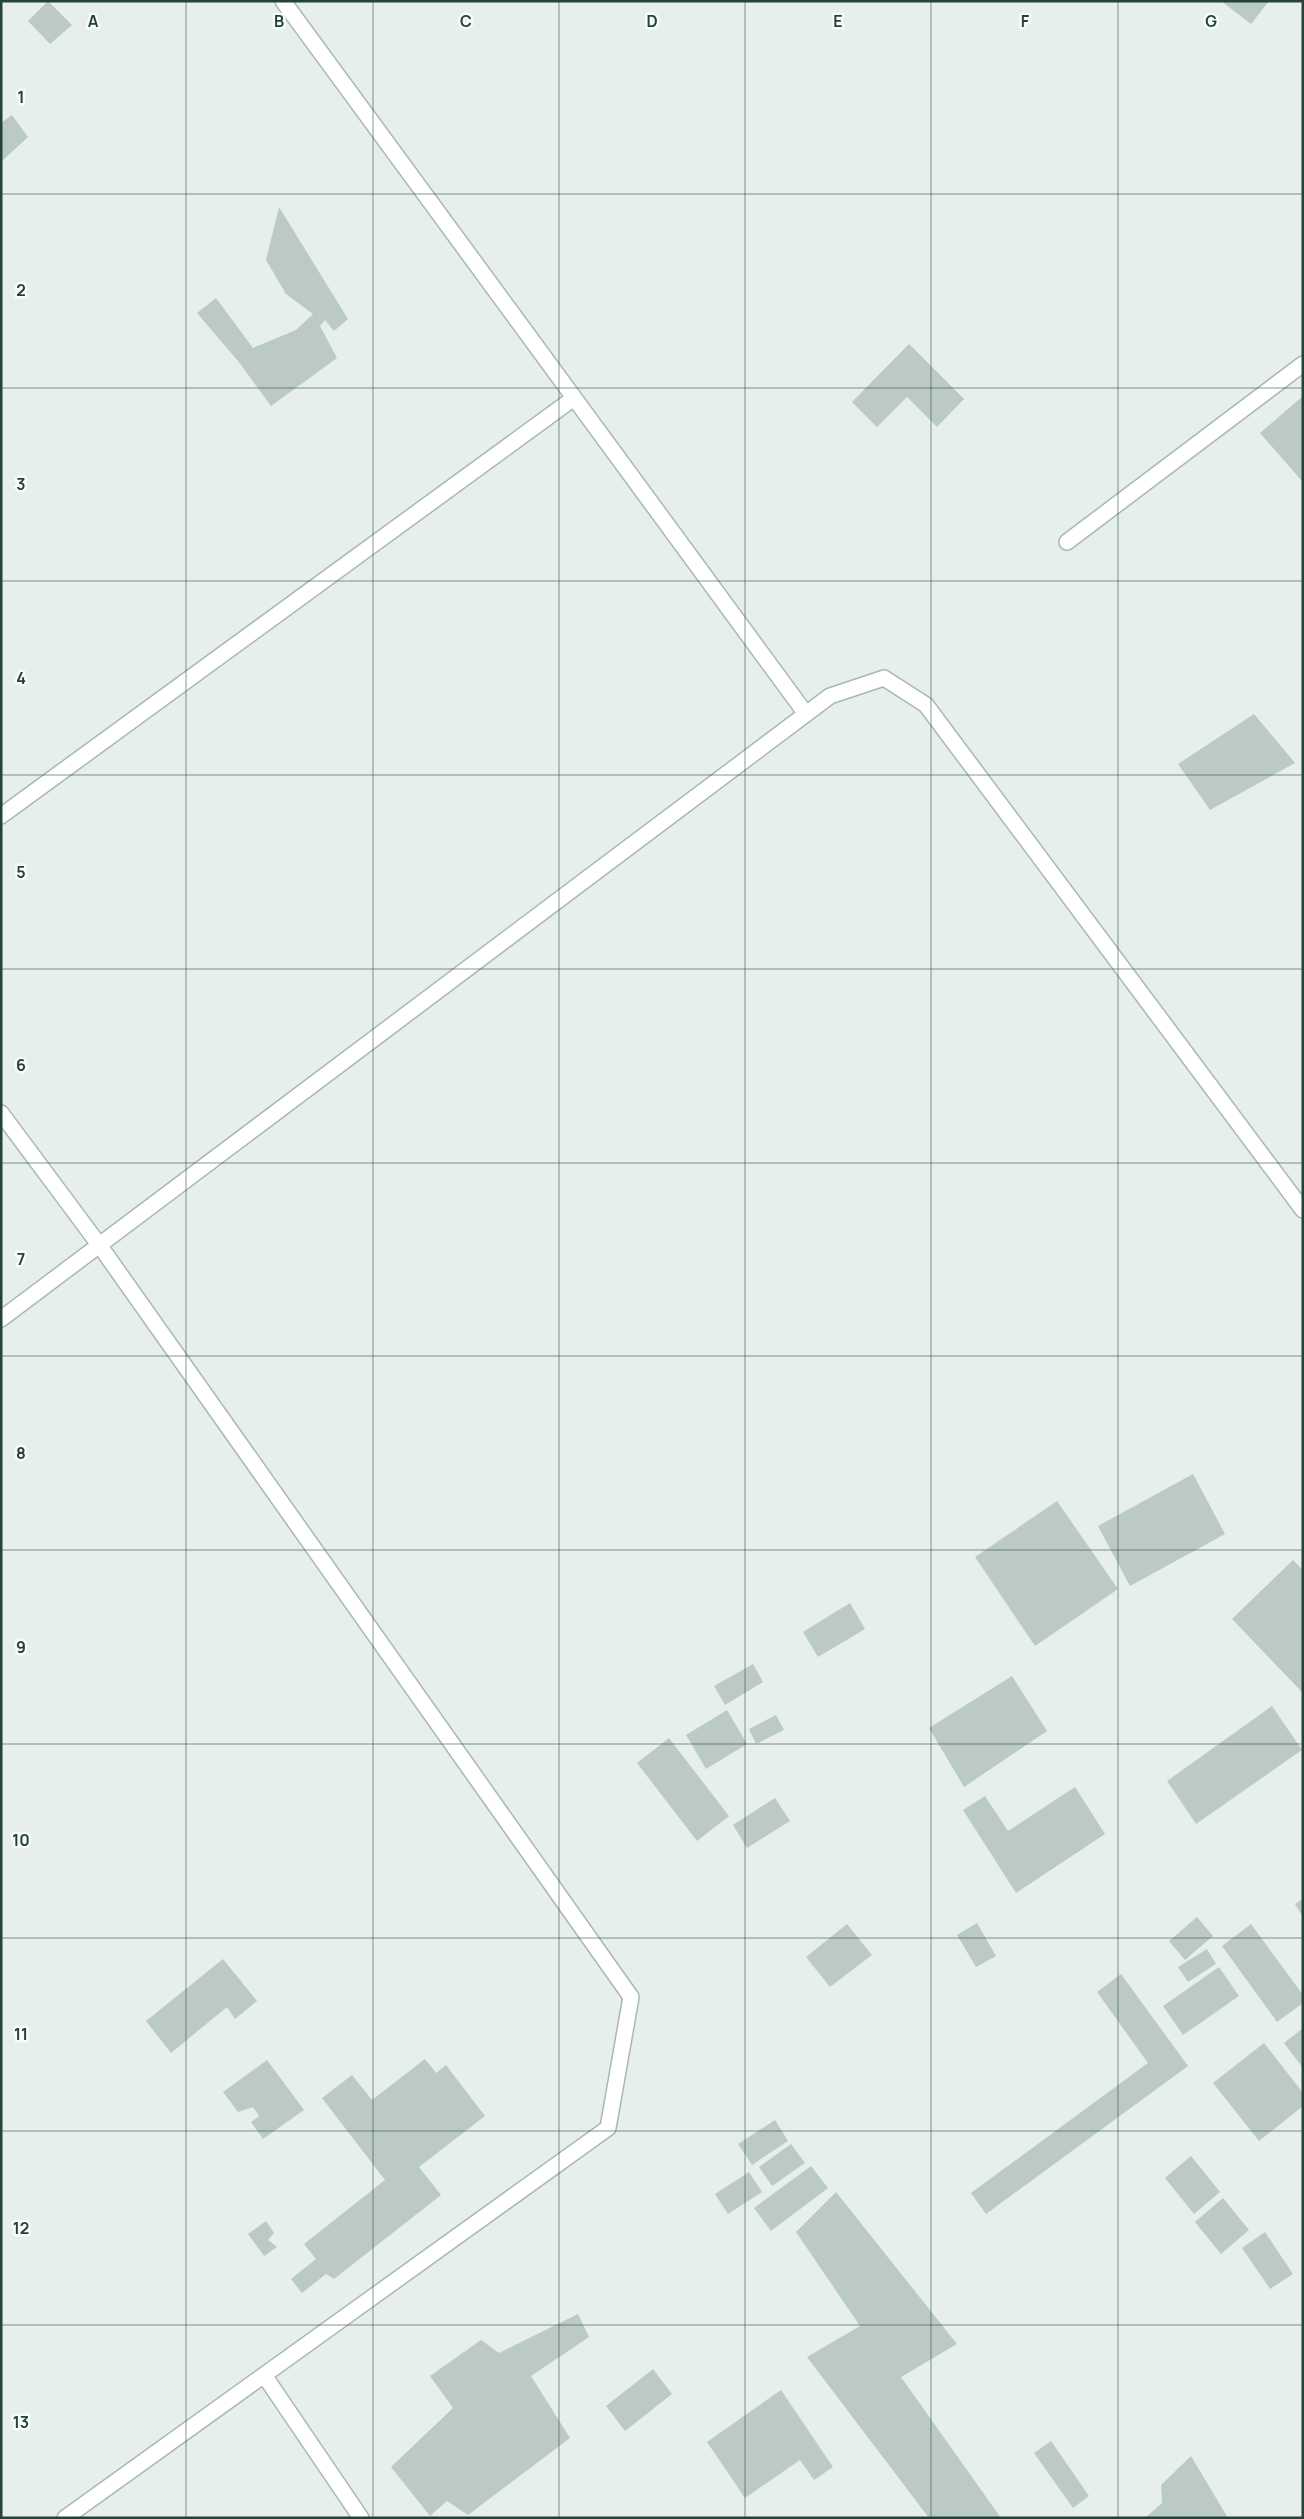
<svg xmlns="http://www.w3.org/2000/svg" width="1304" height="2519" font-family="Manrope,sans-serif">
<style>
.building{fill:#bbcac4}
.lines{fill:none;stroke-linecap:round;stroke-linejoin:round}
.minor-casing{stroke:#a8b8b2;stroke-width:18}
.minor{stroke:#fff;stroke-width:15}
.grid{fill:none;stroke:#24423a;stroke-width:1;stroke-opacity:0.55}
.grid-label{font-size:16px;text-anchor:middle;font-weight:bold;fill:#24423a;stroke:#f7fbf9;stroke-width:5;stroke-linejoin:round;paint-order:stroke}
</style>
<rect width="100%" height="100%" fill="#e6efeb"/>
<!-- building -->
<path class="building" d="M48,1L72,25L50,44L28,21Z
M1221,1H1269L1251,24Z
M12,115L28,137L1,162V123Z
M279,207L348,319L334,331L325,320L320,326L337,358L271,406L238,361L197,313L216,298L253,348L296,330L313,314L286,294L266,260Z
M909,344L964,399L937,427L907,397L877,427L852,402Z
M1303,396V480L1302,481L1260,433Z
M1254,714L1295,763L1210,810L1178,764Z
M1193,1474L1225,1534L1130,1586L1098,1526Z
M1057,1501L1118,1589L1035,1646L975,1557Z
M1293,1560L1303,1570L1302,1692L1232,1619Z
M850,1603L865,1629L818,1657L803,1632Z
M753,1664L763,1682L725,1705L714,1686Z
M1012,1676L1047,1731L964,1787L929,1728Z
M1272,1706L1302,1750L1196,1824L1167,1781Z
M727,1710L747,1744L706,1769L686,1735Z
M776,1715L784,1730L756,1744L749,1729Z
M669,1738L729,1816L697,1841L637,1763Z
M1075,1787L1105,1834L1016,1893L963,1810L985,1796L1008,1831Z
M775,1798L790,1821L747,1848L733,1825Z
M1303,1899V1917L1295,1904Z
M1197,1917L1213,1936L1185,1960L1169,1941Z
M977,1923L996,1956L976,1967L957,1935Z
M847,1924L872,1955L830,1987L806,1957Z
M1251,1924L1303,1995V2003L1277,2022L1222,1946Z
M1207,1949L1216,1964L1188,1982L1178,1967Z
M223,1959L257,2001L235,2019L227,2007L171,2053L146,2021Z
M1219,1967L1239,1996L1183,2035L1163,2006Z
M1121,1974L1188,2066L986,2214L971,2193L1148,2063L1097,1992Z
M1303,2028V2068L1284,2043Z
M1264,2043L1303,2093V2106L1259,2141L1213,2083Z
M425,2059L436,2073L446,2065L485,2116L419,2167L441,2195L334,2279L326,2274L302,2293L291,2279L316,2259L304,2244L385,2180L322,2098L352,2075L372,2100Z
M267,2060L304,2110L263,2139L251,2122L259,2116L253,2107L238,2112L223,2092Z
M775,2120L788,2141L752,2165L738,2144Z
M791,2144L805,2163L772,2186L759,2167Z
M1191,2156L1220,2192L1194,2214L1165,2178Z
M811,2166L828,2188L771,2231L754,2208Z
M749,2172L762,2192L728,2214L715,2194Z
M836,2192L957,2344L901,2377L1001,2518H929L807,2357L860,2326L796,2232Z
M1223,2198L1249,2230L1221,2254L1195,2222Z
M266,2221L274,2233L268,2240L277,2247L264,2256L248,2234Z
M1265,2232L1293,2274L1270,2289L1242,2248Z
M578,2314L589,2337L531,2376L570,2438L468,2515L447,2501L430,2516L391,2467L453,2408L430,2376L481,2340L499,2353Z
M653,2369L672,2394L625,2431L606,2406Z
M781,2390L833,2467L814,2480L800,2460L745,2498L707,2442Z
M1051,2441L1089,2496L1073,2508L1034,2453Z
M1191,2456L1228,2518H1145L1162,2503L1161,2485Z"/>
<g class="lines">
<defs>
<path id="minor" d="M283,1L806,714
M1067,542L1303,364
M1,816L574,398
M1,1113L100,1246L631,1997L608,2128L65,2518
M1,1319L830,696L884,678L926,705L1303,1210
M264,2375L361,2518"/>
</defs>
<!-- minor casing -->
<use href="#minor" class="minor-casing"/>
<!-- minor -->
<use href="#minor" class="minor"/>
</g>
<!-- grid -->
<path class="grid" d="M186,1V2518M373,1V2518M559,1V2518M745,1V2518M931,1V2518M1118,1V2518M1,194H1303M1,388H1303M1,581H1303M1,775H1303M1,969H1303M1,1163H1303M1,1356H1303M1,1550H1303M1,1744H1303M1,1938H1303M1,2131H1303M1,2325H1303"/>
<g class="grid-label">
<text x="93" y="27">A</text>
<text x="279" y="27">B</text>
<text x="466" y="27">C</text>
<text x="652" y="27">D</text>
<text x="838" y="27">E</text>
<text x="1025" y="27">F</text>
<text x="1211" y="27">G</text>
<text x="21" y="103">1</text>
<text x="21" y="296">2</text>
<text x="21" y="490">3</text>
<text x="21" y="684">4</text>
<text x="21" y="878">5</text>
<text x="21" y="1071">6</text>
<text x="21" y="1265">7</text>
<text x="21" y="1459">8</text>
<text x="21" y="1653">9</text>
<text x="21" y="1846">10</text>
<text x="21" y="2040">11</text>
<text x="21" y="2234">12</text>
<text x="21" y="2428">13</text>
</g>
<!-- border -->
<rect width="1304" height="2519" fill="none" stroke="#24423a" stroke-width="5"/>
</svg>
